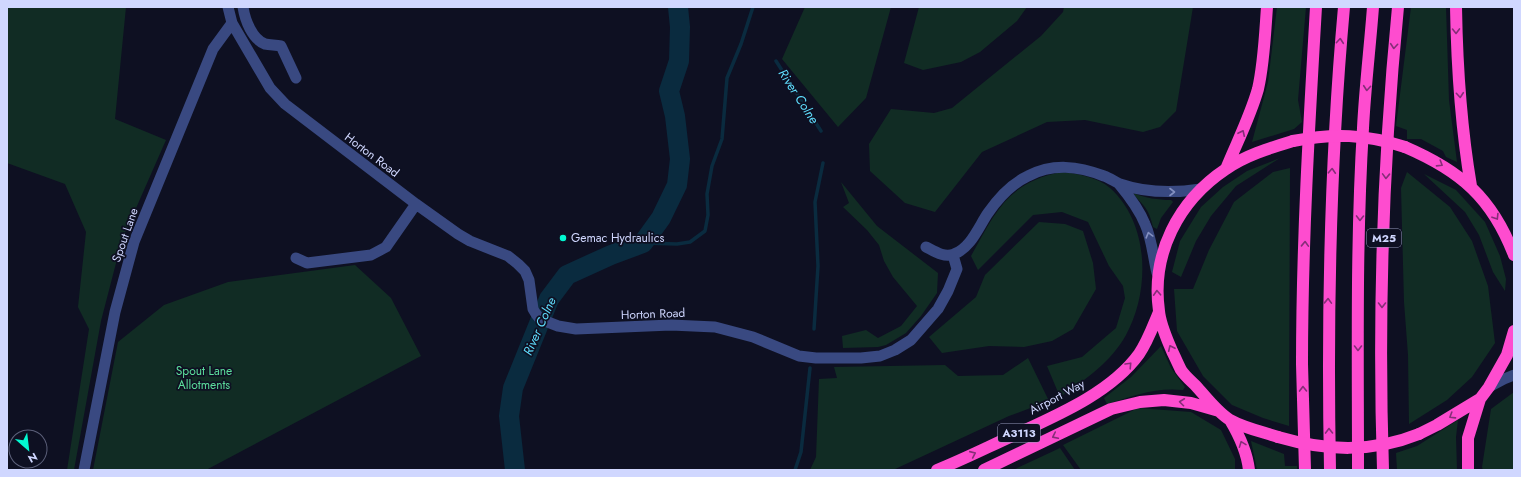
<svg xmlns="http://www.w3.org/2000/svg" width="1521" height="477" font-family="Jost,sans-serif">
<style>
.green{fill:#112c24}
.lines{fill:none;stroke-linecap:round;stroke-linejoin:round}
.stream{stroke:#0a2b3f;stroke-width:3.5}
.river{stroke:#0a2b3f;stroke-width:20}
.minor{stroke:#394981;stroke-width:11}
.highway{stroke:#fe4ccf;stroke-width:12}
.highway-bridge{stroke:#fe4ccf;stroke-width:12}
.oneway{stroke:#862e78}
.oneway2{stroke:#8490c0}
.poi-dot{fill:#02f8d1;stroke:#0e1022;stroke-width:1.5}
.labels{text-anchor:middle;stroke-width:3.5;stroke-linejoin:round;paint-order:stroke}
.shield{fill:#0e1022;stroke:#969bbd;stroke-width:1}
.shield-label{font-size:11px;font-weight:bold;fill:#d0d7ff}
.street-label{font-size:12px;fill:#d0d7ff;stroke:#0e1022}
.poi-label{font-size:12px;fill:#d0d7ff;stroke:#0e1022;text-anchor:start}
.park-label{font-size:12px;fill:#5cde9c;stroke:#0e1022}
.water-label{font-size:13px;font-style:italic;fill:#5fdefe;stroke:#0e1022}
</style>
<rect width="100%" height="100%" fill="#0e1022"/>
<!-- green -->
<path class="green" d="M7,7H126L115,119L166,140L122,240L101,321L74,470H67L89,329L78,307L86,232L65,184L7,163Z
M805,7H891L866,98L838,127L782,59Z
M919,7H1027L1017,21L980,52L961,62L923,70L904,63Z
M1064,7H1193L1176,111L1160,127L1143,132L1085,120L1047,122L982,152L935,212L905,203L870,171L869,144L891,109L934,113L952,108L1041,36L1063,12Z
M1277,7H1306L1298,100L1302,122L1294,129L1252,142L1268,82Z
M1411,7H1446L1449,100L1457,162L1446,157L1443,151L1421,139H1407V130L1396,126Z
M1280,158L1236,186L1211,216L1196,241L1181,277L1172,272L1180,241L1201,207L1223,187L1247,171Z
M1290,168L1289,426L1263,418L1232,405L1203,376L1177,331L1174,289H1193L1209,250L1234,202L1273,172Z
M1062,172C1078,174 1098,177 1110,188C1150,224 1150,291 1126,335C1111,362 1085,380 1060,397L1047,366L1082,357L1116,328L1125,298L1123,286L1109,266L1088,222L1062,212L1033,215L978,270L971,256C996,211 1008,182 1062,172Z
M1407,172L1450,207L1472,241L1488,286L1495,343L1472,377L1447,400L1409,424L1408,355L1404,302L1401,188Z
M1424,174L1456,190L1485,222L1500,256L1506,279L1505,291L1493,272L1479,235L1465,212Z
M841,182L877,226L938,273L937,293L921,316L906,333L886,345L878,347L843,348L842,336L866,330L878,338L901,326L917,306L893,277L884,261L879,245L867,230L843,207L849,203Z
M1133,193C1146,198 1158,200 1171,200L1173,202L1161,218L1157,229L1153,227C1151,219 1149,212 1144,206C1140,201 1136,198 1133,193Z
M1039,222L1065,224L1083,231L1093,263L1096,289L1073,329L1052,341L1024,347L989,346L942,353L929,337L976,297L985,275Z
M355,265L391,298L421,356L206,470H93L118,342L164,305L228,282Z
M1161,346L1171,368L1185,387L1183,390C1156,387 1132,396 1107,404L1104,398L1131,377Z
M1028,358L1049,401L1009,416L893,470H810L816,457L819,379L837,378L834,367L945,365L958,376L1003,375Z
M1514,392V470H1483L1482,467L1491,409Z
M1138,408L1191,412L1221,430L1235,459V470H1081L1063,445Z
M1458,420L1456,437L1457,470H1397L1396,453L1417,446Z
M1251,441L1284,454L1285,466H1297V470H1257Z
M1060,448L1075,470H1013Z"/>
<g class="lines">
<!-- stream -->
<path class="stream" d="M776,61L821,131
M643,243L677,244L690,242L705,231L708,215L707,194L712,166L722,139L727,78L741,44L753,7
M814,329L818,266L815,202L823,163
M795,470L801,452L810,368"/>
<!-- river -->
<path class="river" d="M515,470L509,416L513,388L549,299L567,275L611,255L643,243L661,218L677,185L680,159L675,116L669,91L679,61L680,27L678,7"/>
<!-- minor -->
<path class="minor" d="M228,7L232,23L270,88L285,104L416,204L458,234L470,241L508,256L518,264L525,271L529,280L533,309L536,314L540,319L558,326L576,329L671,325L715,327L753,337L799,356L816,358H861L880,356L895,350L911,340L938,309L948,291L957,269L953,255
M243,7C245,20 252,39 265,44C270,45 276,45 281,46L296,78
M1119,184C1129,196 1139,209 1145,224C1152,239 1153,257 1157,273
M926,247C934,251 944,258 954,254C971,248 979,226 988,213C999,197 1011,184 1028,176C1053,163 1078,166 1104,176C1110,178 1115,182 1120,184C1146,193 1175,193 1201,189
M296,258L307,263L371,255L386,247L416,204
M1489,387L1504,379L1514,375
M84,470L115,312L134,242L213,49L232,23"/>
<!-- highway -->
<path class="highway" d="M1456,7C1457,67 1461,127 1471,186
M1405,147C1461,171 1492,198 1514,255
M1226,169C1237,142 1250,117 1258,89C1264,63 1265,34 1267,7
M1230,420C1239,435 1247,452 1249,470
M1419,434L1437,425L1480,399L1489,387L1507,355L1514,331
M1278,437C1263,432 1244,428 1230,420C1217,412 1206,397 1196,386C1191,381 1185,376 1181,370C1178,364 1175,357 1172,351C1167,339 1160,324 1159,311C1151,254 1178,201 1226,169C1246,155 1270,148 1293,141
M937,470C962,460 986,448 1010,437C1053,417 1110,394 1139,354C1148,341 1153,326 1159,312
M984,470L1111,409L1140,402L1164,400L1191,403L1219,411
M1305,470C1304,435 1303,399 1302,364C1302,245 1309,126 1316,7
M1330,470C1327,315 1330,162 1344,7
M1358,470C1358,356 1356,242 1363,128C1365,88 1370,47 1373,7
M1383,470C1378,316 1383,160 1398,7
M1468,470V438L1480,399"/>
<!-- highway-bridge -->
<path class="highway-bridge" d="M1293,141C1333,133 1366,134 1405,147
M1278,437C1326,451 1372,453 1419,434"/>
</g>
<!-- one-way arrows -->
<defs><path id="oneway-chevron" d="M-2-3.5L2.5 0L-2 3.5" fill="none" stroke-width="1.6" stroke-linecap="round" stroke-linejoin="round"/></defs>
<g class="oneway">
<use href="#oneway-chevron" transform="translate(1456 31) rotate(89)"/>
<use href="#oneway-chevron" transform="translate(1340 41) rotate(-85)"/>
<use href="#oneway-chevron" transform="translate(1394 46) rotate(95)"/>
<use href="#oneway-chevron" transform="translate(1367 88) rotate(95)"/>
<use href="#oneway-chevron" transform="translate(1460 95) rotate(85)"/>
<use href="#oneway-chevron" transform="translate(1242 133) rotate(-65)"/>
<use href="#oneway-chevron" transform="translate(1440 164) rotate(32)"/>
<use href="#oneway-chevron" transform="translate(1332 171) rotate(-87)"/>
<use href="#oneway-chevron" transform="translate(1386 176) rotate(92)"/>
<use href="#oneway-chevron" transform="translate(1496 217) rotate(58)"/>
<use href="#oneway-chevron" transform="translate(1360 218) rotate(91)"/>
<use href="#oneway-chevron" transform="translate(1305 244) rotate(-88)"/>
<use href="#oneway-chevron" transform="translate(1157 293) rotate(-93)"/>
<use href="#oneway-chevron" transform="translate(1328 301) rotate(-88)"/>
<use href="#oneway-chevron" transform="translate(1382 305) rotate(90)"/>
<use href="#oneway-chevron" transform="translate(1171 348) rotate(-115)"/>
<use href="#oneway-chevron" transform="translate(1358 348) rotate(90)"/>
<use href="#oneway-chevron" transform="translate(1129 365) rotate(-47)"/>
<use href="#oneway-chevron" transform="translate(1303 389) rotate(-91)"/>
<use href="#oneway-chevron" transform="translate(1182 402) rotate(-173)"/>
<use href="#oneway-chevron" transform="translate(1452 416) rotate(148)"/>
<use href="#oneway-chevron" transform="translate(1329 431) rotate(-91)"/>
<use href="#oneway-chevron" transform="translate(1055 436) rotate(154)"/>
<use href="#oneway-chevron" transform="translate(1242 444) rotate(-111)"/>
<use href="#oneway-chevron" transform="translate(973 454) rotate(-24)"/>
</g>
<g class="oneway2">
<use href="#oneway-chevron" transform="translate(1172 192)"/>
<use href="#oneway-chevron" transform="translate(1149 235) rotate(-105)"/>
</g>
<!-- markers -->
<circle class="poi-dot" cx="563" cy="238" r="4"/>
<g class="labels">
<!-- shield labels -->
<g class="shield">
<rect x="1367" y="229" width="34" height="18" rx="3"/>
<rect x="998" y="424" width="42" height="18" rx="3"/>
</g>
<g class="shield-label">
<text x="1384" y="242">M25</text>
<text x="1019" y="437">A3113</text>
</g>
<!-- street labels -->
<g class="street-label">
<text transform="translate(372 155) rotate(37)" y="4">Horton Road</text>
<text transform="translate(125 235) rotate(-71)" y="4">Spout Lane</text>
<text transform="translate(653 314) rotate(-2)" y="4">Horton Road</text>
<text transform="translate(1057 397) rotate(-28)" y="4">Airport Way</text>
</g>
<!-- poi labels -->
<g class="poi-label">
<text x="571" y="242">Gemac Hydraulics</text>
</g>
<!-- park labels -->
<g class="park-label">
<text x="204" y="375">Spout Lane<tspan x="204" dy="14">Allotments</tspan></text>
</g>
<!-- water labels -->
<g class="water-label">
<text transform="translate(799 96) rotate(57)" y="5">River Colne</text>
<text transform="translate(539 326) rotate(-66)" y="5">River Colne</text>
</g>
</g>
<!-- border -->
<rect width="1521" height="477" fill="none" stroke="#d0d7ff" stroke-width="16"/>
<!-- north arrow -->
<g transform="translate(28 449) rotate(152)"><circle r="19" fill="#0e1022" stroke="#5c607a"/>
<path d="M0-3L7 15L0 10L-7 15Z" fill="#02f8d1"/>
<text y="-6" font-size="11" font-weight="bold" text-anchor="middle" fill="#d0d7ff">N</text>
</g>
</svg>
